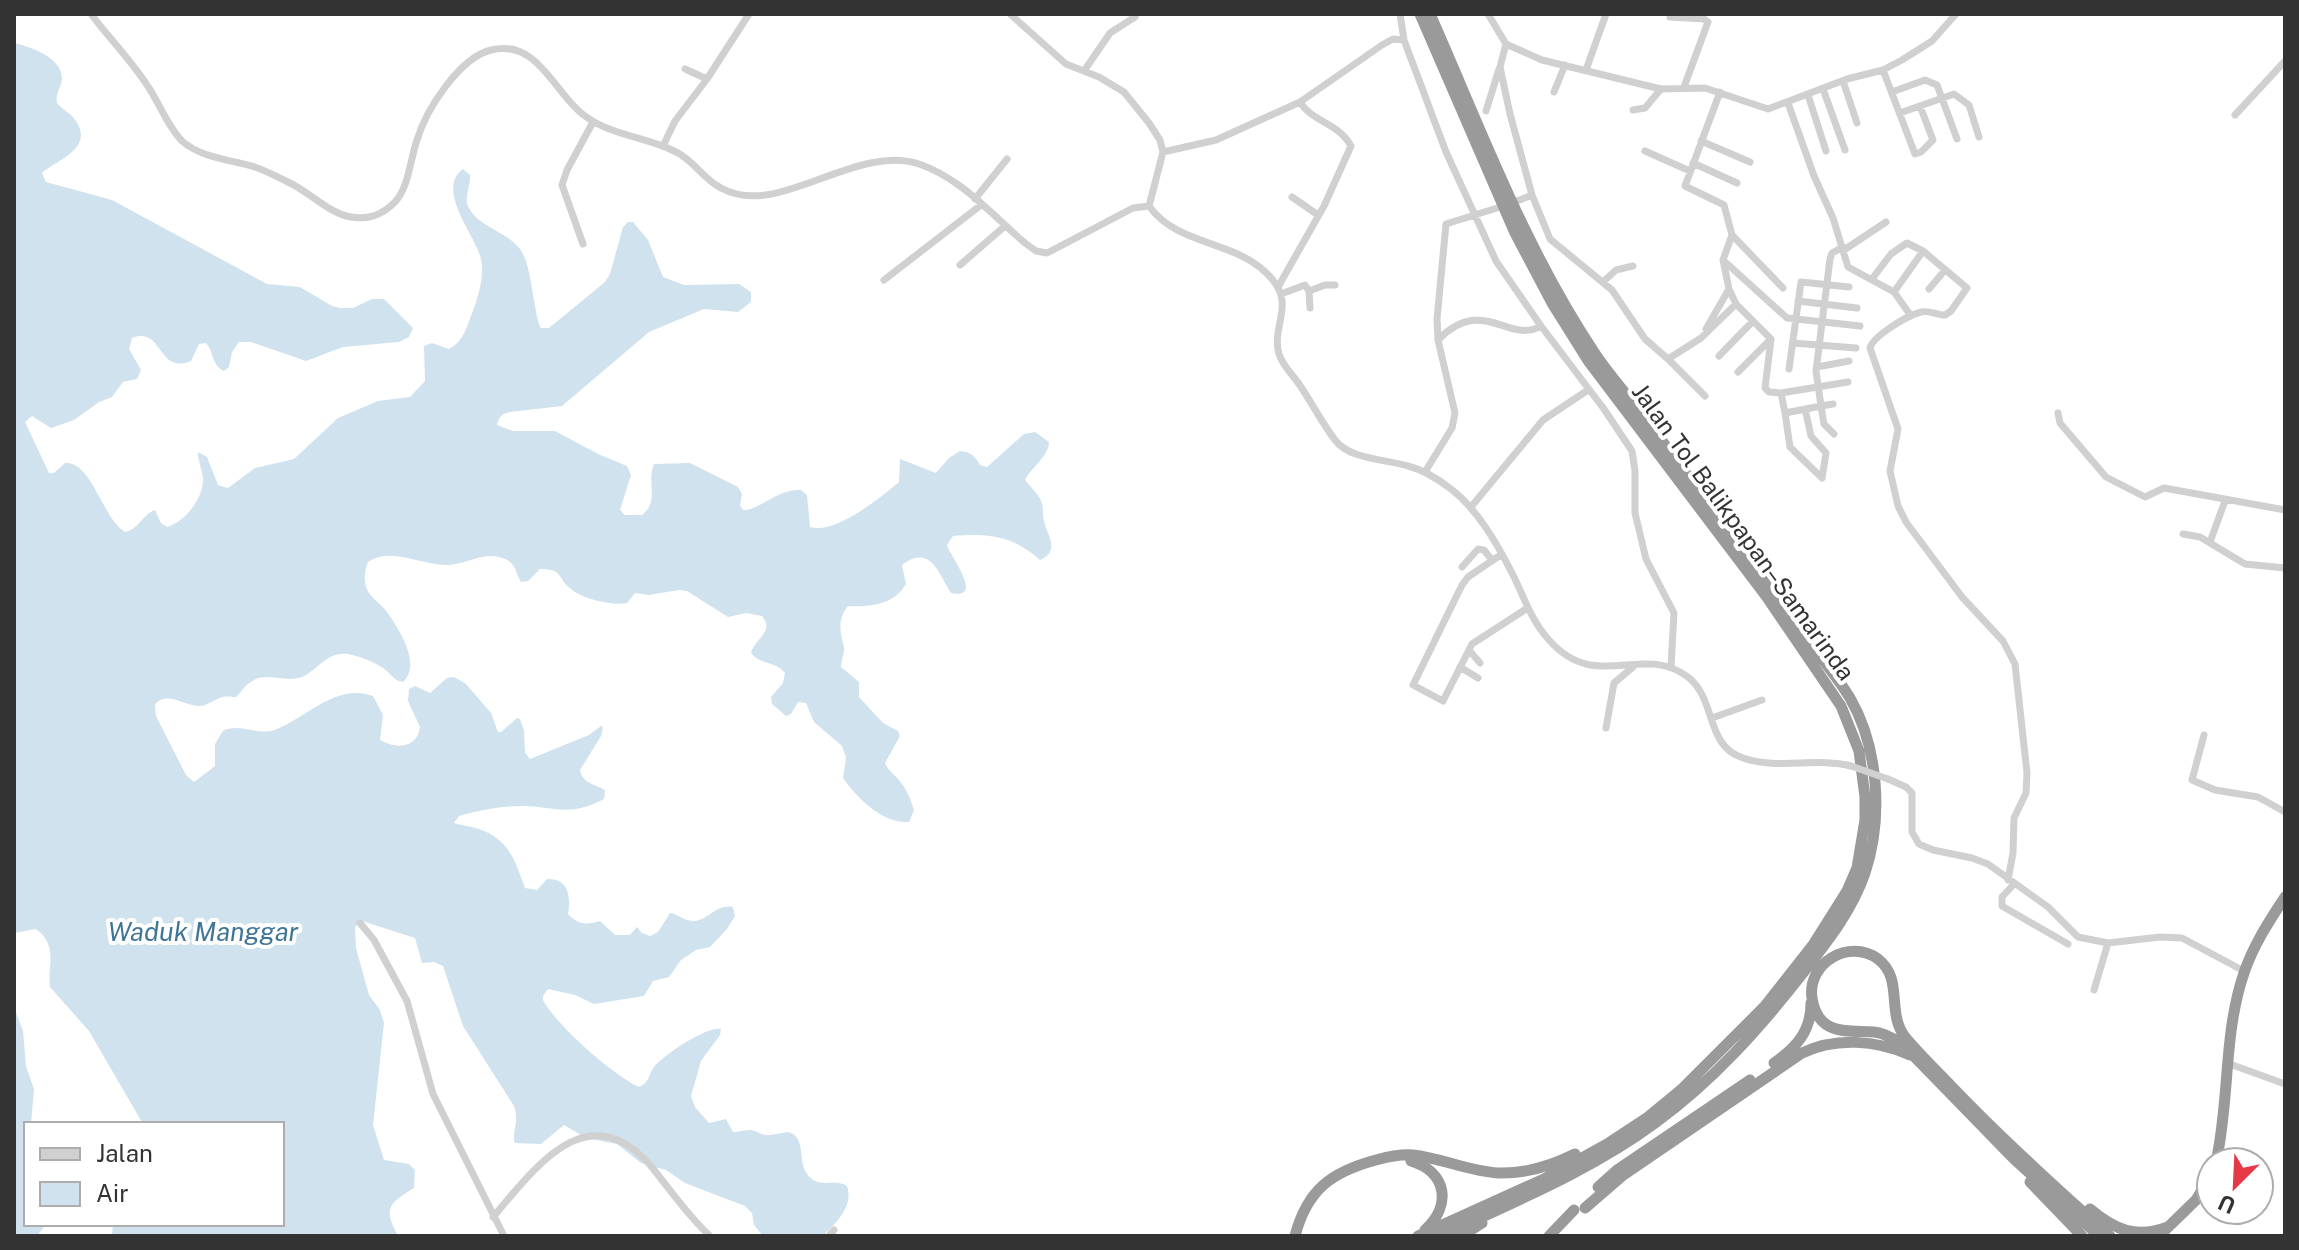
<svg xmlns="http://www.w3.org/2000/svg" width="2299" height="1250" font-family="'Public Sans',sans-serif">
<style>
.water{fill:#cfe2ee}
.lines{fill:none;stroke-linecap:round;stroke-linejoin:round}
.minor{stroke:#d0d0d0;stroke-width:7}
.highway{stroke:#9a9a9a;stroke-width:11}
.minor-bridge{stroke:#d0d0d0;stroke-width:7}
.labels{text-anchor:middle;stroke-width:8;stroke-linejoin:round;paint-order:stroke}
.street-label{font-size:24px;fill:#333;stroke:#fff}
.water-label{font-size:26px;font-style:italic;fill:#3f7597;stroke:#fff}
</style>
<rect width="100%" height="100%" fill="#fff"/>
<!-- water -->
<path class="water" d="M14,43C31,47 62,57 62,79C61,88 55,94 57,103C63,110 71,113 76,121C94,149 58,159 42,173L46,182L112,200L267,284L300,287L332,306L340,308H353L372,299H384L413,328L409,337L399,342L343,347L306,361L251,342H239L232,352L229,367L224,371C212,366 214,352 206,343L199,344L191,361C157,375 163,326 132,338L129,349L141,370L137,379L123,382L112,397L99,402L74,420L51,428L32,416L25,422L49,473H54L65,463C92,461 102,518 125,532C138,530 143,514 155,510L161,523L167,527C185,522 204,498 203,478C202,469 198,461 198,452L207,457L218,485L228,488L255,468L294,459L338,418L378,401L410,397L425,381L424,346L432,343L449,349C462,342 465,332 470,319C477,300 485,279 481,259C475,234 435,190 463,169L470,175C471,185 464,198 468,206C479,230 513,231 524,256C532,273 535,320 541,328H549L605,282L610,274L623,227L628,222H633L648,240L663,277L684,285L739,284L751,292V302L738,312L704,309L649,332L562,406L510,412C502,414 499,416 497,425L513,431H555L598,454L627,466L631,475L620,510L625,515H642C660,501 646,482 654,464L690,463L738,487L742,494L740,505L743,510C759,511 776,489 801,490L807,495L810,527C835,535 880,498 899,482L900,459L936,473L949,458L960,451C971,452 975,456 980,465L987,467L1024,434L1035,432L1049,442C1048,458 1032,466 1025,480C1030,487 1038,493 1041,501C1044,507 1042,514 1044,521C1047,535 1061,551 1040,560C1013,536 989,533 953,536L947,545C949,555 986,600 951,593C939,575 931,543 902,565L906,584C894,605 870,607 848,606C837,620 840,631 844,647C845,653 841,660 841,667L859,682V697L883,723L898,731L900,736L885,763C889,772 897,776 902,784C908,792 911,801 914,810L909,822C883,824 857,798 843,778L846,757L842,746L814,722L806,703L798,702L791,714L786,716L772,704L771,697L783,683L785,673C776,661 760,665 751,653C755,638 775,632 762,616L746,613L728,617L687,591L679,590L649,595L635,593L627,603C613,606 582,599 571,589C556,578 565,569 540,569L528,581L521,582C517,576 516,566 509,561C488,548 468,564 448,565C422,566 392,546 368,562C364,572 363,583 369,593C374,600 382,605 387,612C399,629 422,664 403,682C393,681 391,673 383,668C374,662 359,656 348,654C328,651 319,668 304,676C288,684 269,672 254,680C246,684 242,691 236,697C232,697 227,696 223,697C214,699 208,706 198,706C183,705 167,691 155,704L156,716L186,775L194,782L215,766V744L223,731C240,722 258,737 277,729C309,716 336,683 373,696L383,715L380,740C396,749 417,749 420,727L408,701L409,689L415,686L430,693L447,678L454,677L466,684L491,713L498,732H501L517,718L520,719L524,731L525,753L530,759L589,735L601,726L603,727L601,736L580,770C583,784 595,784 605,790L604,799C569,817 558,807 523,806C500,806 480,810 459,816L454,823C462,826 471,826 479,829C510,840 515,861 525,888L537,890L547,879C569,878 571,897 568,914C578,925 587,925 600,921L615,935H630L637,927L642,933L650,936L658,932L670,913C678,914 686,922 695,921C710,919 716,904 733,907L735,916L727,929L710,947L696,950L681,960L669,977L653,981L644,996L594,1004L575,995L548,989L543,996V1000C556,1025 614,1076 639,1087C650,1082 648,1075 654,1067C663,1055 708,1025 721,1029L720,1035L701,1061L691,1096L695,1107L709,1123L726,1119L733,1132C738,1132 745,1130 751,1130C758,1131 762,1136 769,1135C779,1135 790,1127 797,1138C805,1150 797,1167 812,1179C822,1187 836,1179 847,1186C854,1206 836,1223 823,1236H763L754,1225L752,1213L745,1206L685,1183L666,1170L641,1163L617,1144L586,1138L564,1125L541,1144L515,1143C511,1134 520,1122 514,1106L463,1026L443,966L434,962L422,963L415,938L362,921L355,927L356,948L369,995L380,1010L384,1023L373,1125L384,1160L409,1164L415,1170L414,1188C390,1203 382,1207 398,1236H112L113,1224H282V1124H143L89,1031L50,987C47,966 59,946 36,929L14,933Z
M14,1007L23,1031L26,1066L34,1089L31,1124H26V1224H46L37,1236H14Z"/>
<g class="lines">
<!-- minor -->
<path class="minor" d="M91,14C109,38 130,59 147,85C159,102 167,126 182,141C201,158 232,160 255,167C266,171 278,177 288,182C310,192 328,213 351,217C369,220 382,215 395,202C409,187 410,160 417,140C426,110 459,58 491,50C538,38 555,95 585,116C610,135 646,137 674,151C693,159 703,179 721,188C779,220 853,143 919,164C961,178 992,215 1025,243L1036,251L1047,253L1133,208L1149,206
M1010,14L1066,64L1099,77L1124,92L1149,123L1160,140L1163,152L1149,206
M1400,14L1404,40L1446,152L1496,261L1541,326
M1488,14L1506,44L1542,60L1661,89L1705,88L1768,109L1847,79L1883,70L1902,60L1932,41L1956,14
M1670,17L1704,19L1708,22L1684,87
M1506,44L1500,67L1510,114L1532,195L1550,239L1612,290L1645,339L1668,359L1701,338L1736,304
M685,69L707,79
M1586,70L1606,14
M1883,70L1915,154L1921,152L1933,140L1920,106
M1084,71L1110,33L1135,17
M1843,81L1857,123
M1823,89L1845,150
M1554,92L1565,65
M1720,92L1685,186L1724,205L1732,235L1723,260L1729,289L1736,304L1771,339L1765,388L1769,392L1781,393
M1892,92L1925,80L1937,85L1957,139
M1808,95L1826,151
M1788,103L1814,176L1833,218L1848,267L1894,292L1911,316
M1633,110L1645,108L1661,89
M1486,111L1499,69
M1900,113L1954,94L1969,105L1979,137
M2235,115L2285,61
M1701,141L1750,162
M663,146L675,121L707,79L749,14
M1645,151L1690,171
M1163,152L1216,140L1300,102L1382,45L1393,39L1404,40
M1693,163L1737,183
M1292,197L1318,215
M975,199L1007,159
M1517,201L1532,195
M1149,206C1179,248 1239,239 1272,279C1295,306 1271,327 1279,354C1282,365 1293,375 1299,384C1312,403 1322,423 1335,440C1350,460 1386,459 1408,466C1424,470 1438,479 1451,489C1477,509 1496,542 1511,571C1524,596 1530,619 1549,640C1597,694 1641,642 1688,677C1717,700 1705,746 1743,758C1778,770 1816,757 1851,766
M1732,235L1783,288
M583,244L562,185L567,170L593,122
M1844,250L1886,222
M1723,260L1787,318L1860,326
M960,265L1005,226
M1872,279L1891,254L1907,243L1923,251L1967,288L1951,311L1945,315C1937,315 1930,310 1921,312C1908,315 1873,336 1870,348L1898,429L1890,471L1898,506L1906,522L1962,597L2003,641L2015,664L2027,773L2026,793L2014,818L2013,853L2008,880
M884,280L981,205
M1603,282L1616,270L1633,266
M1278,287L1324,206L1351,146C1339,123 1312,122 1300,102
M1929,289L1945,270
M1309,291L1325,285H1335
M1894,292L1923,251
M1281,294L1305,285L1309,291L1310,308
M1798,301L1857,308
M1706,329L1729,289
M1438,340C1483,294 1509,345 1541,326L1604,409L1632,451L1635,471V513L1646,559L1674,613L1671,667
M1793,343L1856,348
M1719,356L1753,321
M1668,359L1705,396
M1817,367L1849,361
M1789,369L1801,282L1849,287
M1738,372L1771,339
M1833,404L1821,406L1824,424L1834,434
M1805,409L1811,436L1826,453L1822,478
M1785,413L1781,393L1848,382
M2058,413L2060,423L2106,477L2145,497L2164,488L2285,510
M1425,472L1452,428L1455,413L1438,340L1437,319L1446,224L1497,208
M1822,478L1790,447L1785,413L1821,406L1816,371L1830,259L1832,253L1843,247
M1471,507L1543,420L1588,390
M2183,534L2200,537L2245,564L2285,568
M2210,542L2225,501
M1502,554L1468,577L1462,585L1413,685L1443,701L1472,644L1526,609
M1462,567L1478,549L1484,550L1492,560
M1469,650L1480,663
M1460,667L1478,678
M1712,718L1762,700
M1606,728L1614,683L1633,667
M2204,735L2192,780L2215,790L2258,797L2285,812
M1888,779L1906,787L1912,793V832L1919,844L1933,850L1972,858L1988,864L2048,907L2078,937L2108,943L2160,937L2182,938L2244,971
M2014,884L2002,897V906L2068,944
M360,923L374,940L407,1001L433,1094L504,1236
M2094,990L2108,943
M2227,1063L2285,1084
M493,1217C535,1168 587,1094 650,1165C670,1189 687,1215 710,1236
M829,1236L834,1230"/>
<!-- highway -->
<path class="highway" d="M1430,14C1481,129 1524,247 1594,352C1611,378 1633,401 1651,426C1702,496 1755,564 1804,635C1819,656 1837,676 1850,698C1879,748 1883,819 1865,873C1852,911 1827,942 1803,973C1760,1028 1712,1082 1655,1123C1590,1171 1513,1202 1441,1236
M1774,1063C1797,1047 1811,1031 1811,1003
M1411,1161C1447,1172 1452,1205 1425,1230
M2216,1162C2230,1100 2223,1034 2244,973C2253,946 2269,921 2285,897
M2030,1182L2082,1236
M1598,1187L1617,1170L1750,1080
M1585,1208L1622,1176L1802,1053C1836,1037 1876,1040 1910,1055
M2090,1209C2115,1230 2136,1239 2168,1227
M2163,1232L2196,1200L2211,1175
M1295,1236C1307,1190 1331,1172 1376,1160C1387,1157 1400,1154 1413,1155C1441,1158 1468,1171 1498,1173C1526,1174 1551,1166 1575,1154
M1418,1236L1544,1179L1607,1144L1648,1117L1682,1089L1765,1006L1813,945L1847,891L1857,868L1865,820V797L1859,751L1841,706L1766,596L1589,362L1552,303L1515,233L1420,14
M1462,1236L1482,1223
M1549,1236L1574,1210
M2099,1236L2014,1159L1902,1044C1893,1038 1884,1033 1874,1032C1848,1030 1818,1037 1812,998C1807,963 1849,938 1878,959C1904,979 1886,1012 1905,1037C1920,1055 1938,1072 1955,1090C2004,1141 2057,1189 2110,1236"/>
<!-- minor-bridge -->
<path class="minor-bridge" d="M1851,766L1888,779"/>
</g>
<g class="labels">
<!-- street labels -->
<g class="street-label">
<text transform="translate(1743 532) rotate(54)" y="8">Jalan Tol Balikpapan–Samarinda</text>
</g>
<!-- water labels -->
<g class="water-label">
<text x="203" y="941">Waduk Manggar</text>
</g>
</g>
<!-- border -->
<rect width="2299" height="1250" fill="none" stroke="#333333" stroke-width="32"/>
<!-- legend -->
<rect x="24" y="1122" width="260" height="104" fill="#ffffff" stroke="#adadad" stroke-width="2"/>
<rect x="40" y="1148" width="40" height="12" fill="#d0d0d0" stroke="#adadad" stroke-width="2"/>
<text x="96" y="1162" font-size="24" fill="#333333">Jalan</text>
<rect x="40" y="1182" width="40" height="24" fill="#cfe2ee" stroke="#adadad" stroke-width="2"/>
<text x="96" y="1202" font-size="24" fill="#333333">Air</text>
<!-- north arrow -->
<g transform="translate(2235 1186) rotate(204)"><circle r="38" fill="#ffffff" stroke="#adadad" stroke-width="2"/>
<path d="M0-6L14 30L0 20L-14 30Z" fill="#e63946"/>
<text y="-12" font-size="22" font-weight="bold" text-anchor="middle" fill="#333333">U</text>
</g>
</svg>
